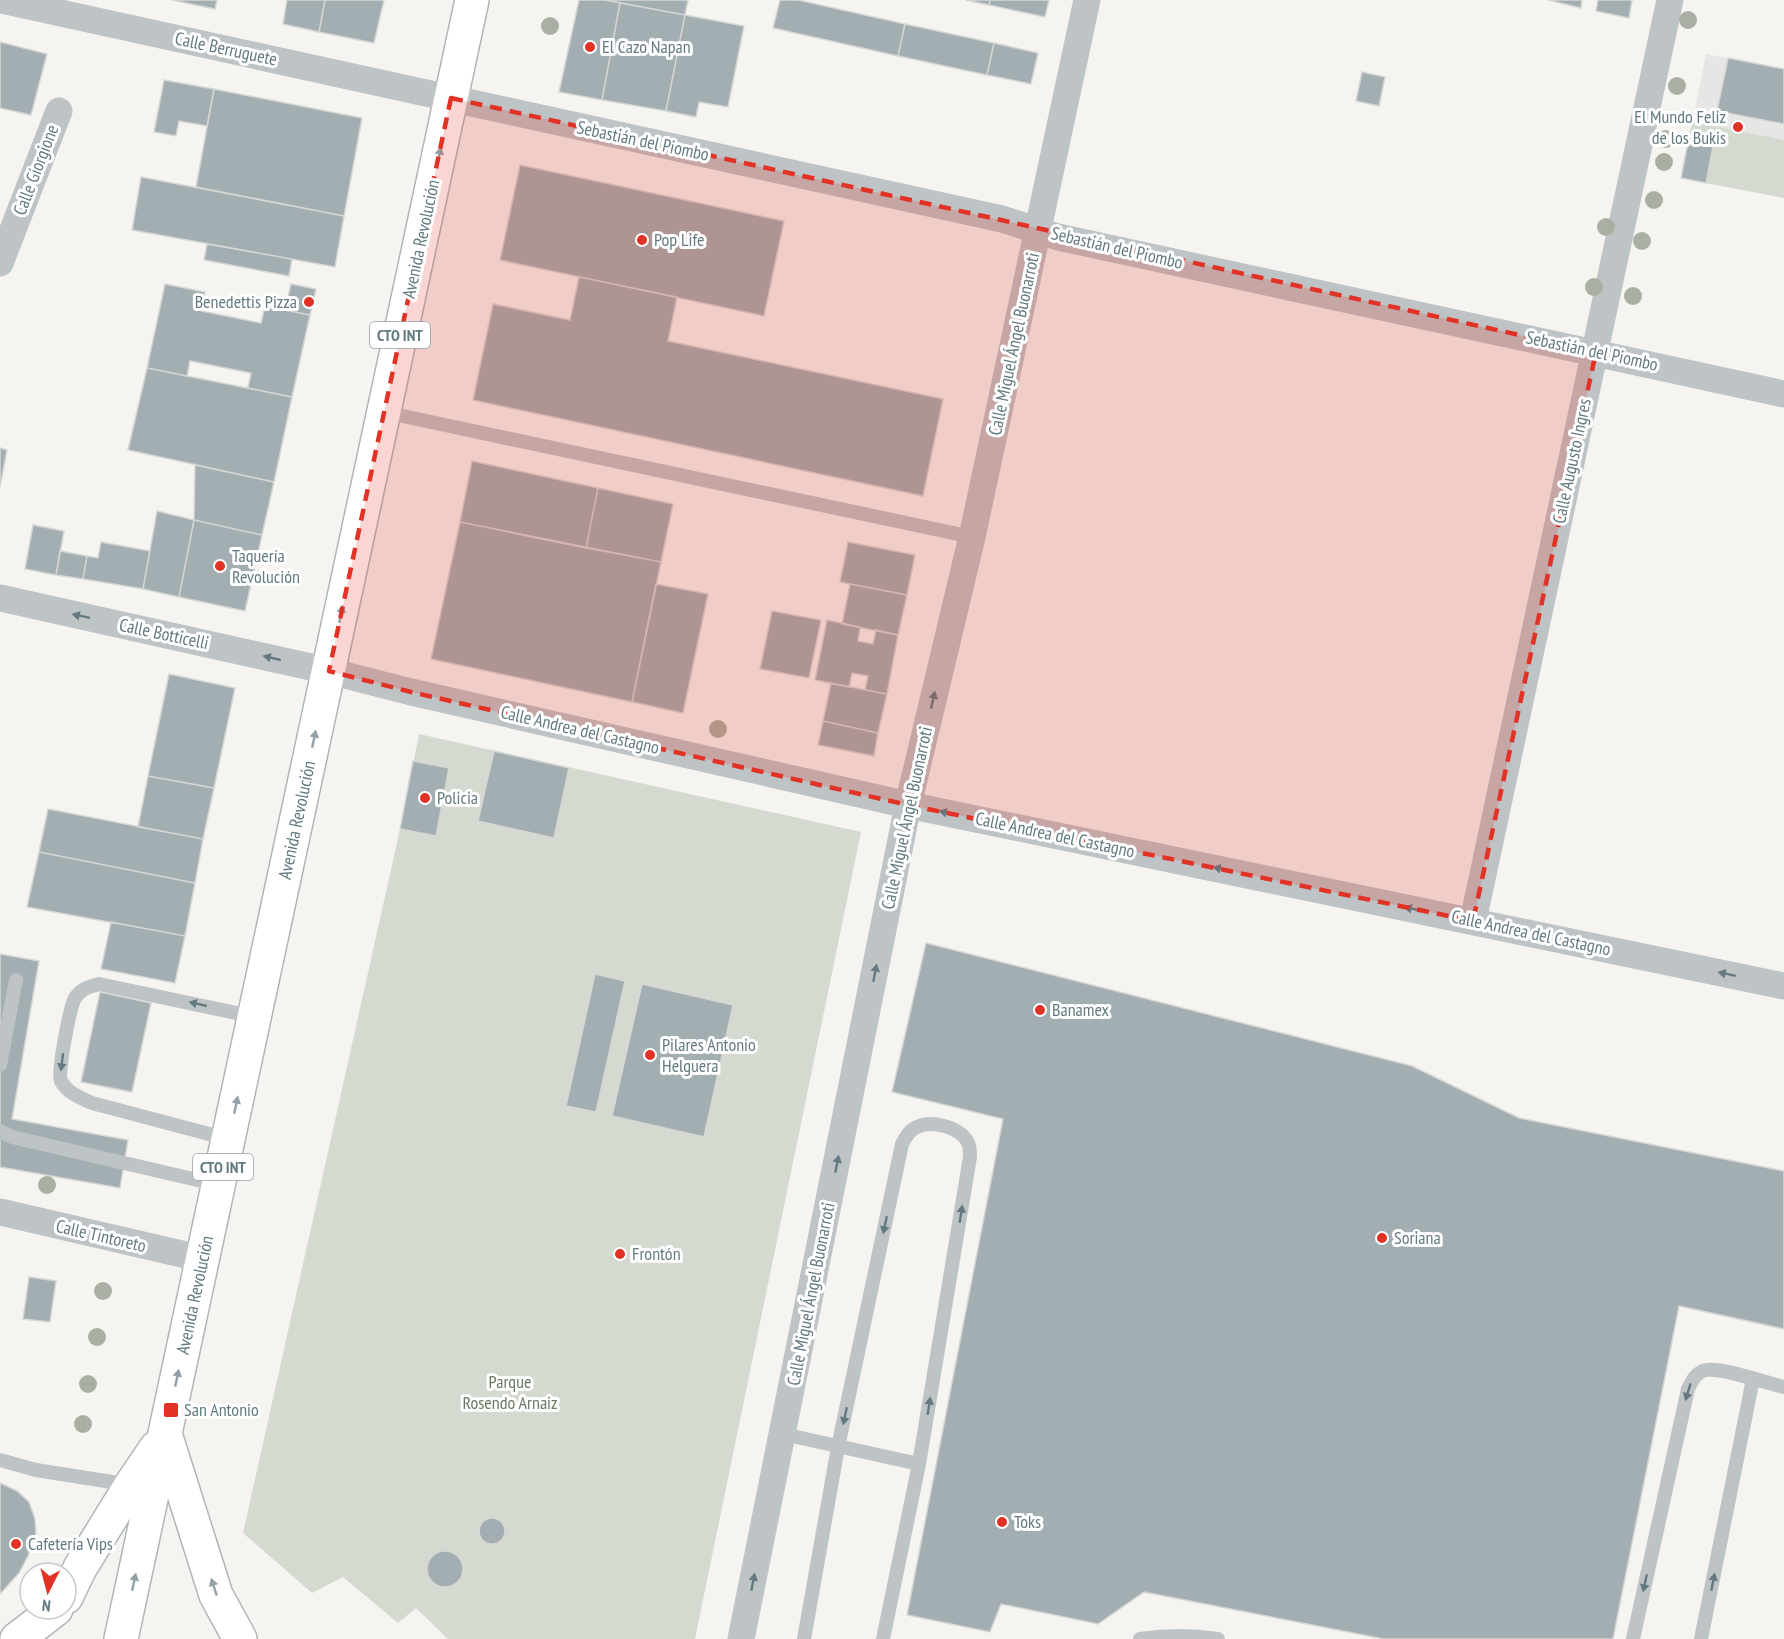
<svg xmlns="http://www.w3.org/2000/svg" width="1784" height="1639" font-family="'PT Sans Narrow',sans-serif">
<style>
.built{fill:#e6e6e5}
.green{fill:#d5dad0}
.building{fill:#a2aeb1;stroke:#d6d6d4;stroke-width:1.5}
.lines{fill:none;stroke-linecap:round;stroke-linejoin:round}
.primary-casing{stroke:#afb6b8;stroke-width:36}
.service{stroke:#bec3c5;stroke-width:14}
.minor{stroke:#bec3c5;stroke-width:27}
.primary{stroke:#fff;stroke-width:33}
.tree{fill:#a9b0a3}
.oneway{fill:#92a2a8}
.oneway2{fill:#647a82}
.marked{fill:#e23125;fill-opacity:0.2;stroke:#e23125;stroke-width:4.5;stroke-dasharray:12 8;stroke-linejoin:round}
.poi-dot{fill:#e23125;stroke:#fff;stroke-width:2}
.labels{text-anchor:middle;stroke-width:6;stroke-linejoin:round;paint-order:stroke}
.shield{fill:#fff;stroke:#92a2a8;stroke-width:1.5}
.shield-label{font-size:16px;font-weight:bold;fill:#647a82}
.poi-label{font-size:18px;fill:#647a82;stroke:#fff;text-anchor:start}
.street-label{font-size:18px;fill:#647a82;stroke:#fff}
.park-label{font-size:18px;fill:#6b7963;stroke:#fff}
</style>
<rect width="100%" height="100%" fill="#f5f4f1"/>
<!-- built -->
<path class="built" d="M1706,54L1784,69V198L1681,178Z"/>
<!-- green -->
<path class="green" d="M1692,122L1784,140V198L1706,183L1715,137L1690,132Z
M419,734L861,832L695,1639H448L416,1608L398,1623L343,1577L312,1593L243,1533L400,829Z"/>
<!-- building -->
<path class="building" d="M172,0H217L215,9Z
M287,0H325L319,32L283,24Z
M325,0H384L374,43L319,32Z
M579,0H605L620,3L602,100L559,92Z
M605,0H688L685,15Z
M780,0H798L905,24L898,56L773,28Z
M966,0H990L989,5Z
M990,0H1049L1045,17L989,5Z
M1548,0H1582L1581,8Z
M1598,0H1632L1629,18L1596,11Z
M620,3L685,15L666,111L602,100Z
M685,15L744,26L728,107L699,102L696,117L666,111Z
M905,24L994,43L987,75L898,56Z
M0,42L47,54L31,115L0,108Z
M994,43L1038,53L1031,84L987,75Z
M1728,58L1784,69V124L1717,111Z
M1362,72L1385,77L1379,106L1356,101Z
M164,80L214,89L207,126L179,121L176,136L154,132Z
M214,89L362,118L344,216L196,187Z
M1690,132L1715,136L1706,183L1681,178Z
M520,165L784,221L764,316L500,260Z
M141,177L344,216L335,267L132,230Z
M207,244L292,259L289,276L204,260Z
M579,277L677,297L668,341L943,399L923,496L473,400L493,304L570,320Z
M165,284L205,292L201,311L261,323L265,306L310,315L292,397L248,388L251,373L190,361L187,376L147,368Z
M291,284L316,289L310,315L285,310Z
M147,368L292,397L274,482L128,450Z
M0,448L7,450L0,487Z
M472,461L598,488L586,548L460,522Z
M195,465L274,482L262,535L194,520Z
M598,488L673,504L661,562L586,548Z
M157,511L194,520L179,597L143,589Z
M194,520L262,535L245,611L179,597Z
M460,522L661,562L632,702L431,659Z
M33,525L64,531L56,575L25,569Z
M101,542L150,551L143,589L83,579L87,556L98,558Z
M848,542L915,555L907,595L840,582Z
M60,551L87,556L83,579L56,575Z
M656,584L708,594L683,713L632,702Z
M850,584L907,595L898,635L842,624Z
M772,611L821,620L809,678L760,669Z
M827,620L860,627L858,641L873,644L876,630L898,635L887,694L865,690L868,676L852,673L849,687L815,680Z
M169,674L235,688L214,788L148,776Z
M831,683L887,694L878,733L823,721Z
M823,721L878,733L874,756L818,745Z
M494,751L569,768L554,838L478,821Z
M413,761L449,768L436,836L400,829Z
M148,776L214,788L203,839L138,827Z
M48,809L203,839L195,883L39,852Z
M39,852L195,883L185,936L27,907Z
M111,922L185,936L175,983L101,969Z
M926,943L1412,1066L1519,1118L1784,1171V1329L1679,1306L1613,1639H1384L1144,1592L1098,1624L1001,1604L990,1632L907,1615L1003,1119L892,1092Z
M0,954L39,961L12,1119L128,1140L120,1188L0,1167Z
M595,974L625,981L596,1112L566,1106Z
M642,984L733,1005L704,1137L612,1116Z
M100,992L151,1003L132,1092L81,1082Z
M29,1277L56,1281L50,1322L23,1319Z
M0,1483L17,1491L29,1502L35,1519L36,1533L28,1556L19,1573L0,1594Z
M479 1531a13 13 0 1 1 26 0a13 13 0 1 1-26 0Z
M427 1569a18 18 0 1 1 36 0a18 18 0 1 1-36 0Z"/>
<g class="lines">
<defs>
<path id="primary" d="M166,1437L216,1595L240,1639
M66,1597L80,1568L131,1485L156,1448
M17,1639L56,1609
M121,1639L472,0"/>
</defs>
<!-- primary casing -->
<use href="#primary" class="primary-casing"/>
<!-- service -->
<path class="service" d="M384,412L972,537
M0,1065L16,980
M0,1131L12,1137L219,1185
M228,1139L92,1103C81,1098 67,1093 61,1081C57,1073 70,1007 75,998C81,989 88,987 99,984L255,1017
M783,1434L919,1464
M0,1460L36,1470L131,1485
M804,1639L838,1447L902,1144C906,1137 909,1130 917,1127C932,1120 961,1127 968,1143C970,1146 970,1152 970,1157L919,1464L883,1639
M1140,1639C1167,1635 1191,1635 1218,1639
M1633,1639L1688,1389C1692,1381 1696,1372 1706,1370C1722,1367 1766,1383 1784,1387
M1701,1639L1753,1379"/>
<!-- minor -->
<path class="minor" d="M1,0L1002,219L1058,237L1784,394
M0,263L59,111
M0,598L329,671L411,692L908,805L1784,986
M1473,921L1670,0
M0,1212L203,1259
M741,1639L908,805L972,537L1087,0"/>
<!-- primary -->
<use href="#primary" class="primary"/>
</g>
<!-- trees -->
<g class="tree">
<circle cx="1688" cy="20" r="9"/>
<circle cx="550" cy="26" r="9"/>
<circle cx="1677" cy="86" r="9"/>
<circle cx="1666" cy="139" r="9"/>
<circle cx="1664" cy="162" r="9"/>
<circle cx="1654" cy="200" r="9"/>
<circle cx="1606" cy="227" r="9"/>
<circle cx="1642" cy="241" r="9"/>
<circle cx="1594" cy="287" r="9"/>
<circle cx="1633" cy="296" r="9"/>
<circle cx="718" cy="729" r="9"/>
<circle cx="47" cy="1185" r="9"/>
<circle cx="103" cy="1291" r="9"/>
<circle cx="97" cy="1337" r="9"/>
<circle cx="88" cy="1384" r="9"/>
<circle cx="83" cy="1424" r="9"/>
</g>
<!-- one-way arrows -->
<defs><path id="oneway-solid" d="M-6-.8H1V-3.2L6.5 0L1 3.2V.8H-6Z" transform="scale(1.5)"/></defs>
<g class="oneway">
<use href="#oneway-solid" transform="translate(439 156) rotate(-78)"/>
<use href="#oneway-solid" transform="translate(341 614) rotate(-78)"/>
<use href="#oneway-solid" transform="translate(314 739) rotate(-78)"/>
<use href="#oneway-solid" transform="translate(236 1105) rotate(-78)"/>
<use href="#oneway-solid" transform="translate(177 1378) rotate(-78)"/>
<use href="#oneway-solid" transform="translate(134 1582) rotate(-78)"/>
<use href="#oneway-solid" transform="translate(214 1587) rotate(-108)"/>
</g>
<g class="oneway2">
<use href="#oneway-solid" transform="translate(81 616) rotate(-168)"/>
<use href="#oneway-solid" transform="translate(272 658) rotate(-167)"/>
<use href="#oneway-solid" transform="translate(933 700) rotate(-77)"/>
<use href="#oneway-solid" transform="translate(948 813) rotate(-168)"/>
<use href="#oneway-solid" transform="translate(1222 869) rotate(-168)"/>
<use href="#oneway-solid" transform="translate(1413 909) rotate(-168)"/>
<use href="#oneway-solid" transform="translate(875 973) rotate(-79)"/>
<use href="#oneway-solid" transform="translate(1727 974) rotate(-168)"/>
<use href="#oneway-solid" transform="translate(198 1004) rotate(-167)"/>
<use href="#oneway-solid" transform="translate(62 1062) rotate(97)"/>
<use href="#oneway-solid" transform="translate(837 1164) rotate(-79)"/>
<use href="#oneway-solid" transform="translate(961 1214) rotate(-81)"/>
<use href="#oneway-solid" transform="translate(885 1225) rotate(102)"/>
<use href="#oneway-solid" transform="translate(1688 1392) rotate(107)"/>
<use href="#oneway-solid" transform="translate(929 1406) rotate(-81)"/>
<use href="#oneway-solid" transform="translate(845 1416) rotate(102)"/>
<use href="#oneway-solid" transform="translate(753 1582) rotate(-79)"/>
<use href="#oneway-solid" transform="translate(1713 1582) rotate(-79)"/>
<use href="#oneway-solid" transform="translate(1645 1583) rotate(102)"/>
</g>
<!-- marked area -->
<path class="marked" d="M451,98L1596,352L1473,921L908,805L411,692L329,671Z"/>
<!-- markers -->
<g class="poi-dot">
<circle cx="590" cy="47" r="6"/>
<circle cx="1738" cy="127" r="6"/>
<circle cx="642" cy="240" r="6"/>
<circle cx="309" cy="302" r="6"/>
<circle cx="220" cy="566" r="6"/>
<circle cx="425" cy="798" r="6"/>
<circle cx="1040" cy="1010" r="6"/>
<circle cx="650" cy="1055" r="6"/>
<circle cx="1382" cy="1238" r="6"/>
<circle cx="620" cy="1254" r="6"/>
<rect x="163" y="1402" width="16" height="16" rx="3"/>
<circle cx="1002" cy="1522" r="6"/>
<circle cx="16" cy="1544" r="6"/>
</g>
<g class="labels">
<!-- shield labels -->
<g class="shield">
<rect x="370" y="322" width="60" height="26" rx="4.5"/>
<rect x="193" y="1154" width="60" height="26" rx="4.5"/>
</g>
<g class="shield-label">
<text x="400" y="341">CTO INT</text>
<text x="223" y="1173">CTO INT</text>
</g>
<!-- poi labels -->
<g class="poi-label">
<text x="602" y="53">El Cazo Napan</text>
<text x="1726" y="123" text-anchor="end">El Mundo Feliz<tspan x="1726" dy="21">de los Bukis</tspan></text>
<text x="654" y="246">Pop Life</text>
<text x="297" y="308" text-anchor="end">Benedettis Pizza</text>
<text x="232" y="562">Taquería<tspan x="232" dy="21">Revolución</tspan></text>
<text x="437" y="804">Policia</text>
<text x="1052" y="1016">Banamex</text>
<text x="662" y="1051">Pilares Antonio<tspan x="662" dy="21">Helguera</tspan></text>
<text x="1394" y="1244">Soriana</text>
<text x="632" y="1260">Frontón</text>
<text x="184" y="1416">San Antonio</text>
<text x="1014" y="1528">Toks</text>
<text x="28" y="1550">Cafetería Vips</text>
</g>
<!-- street labels -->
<g class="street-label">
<text transform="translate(226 49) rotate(12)" y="6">Calle Berruguete</text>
<text transform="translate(643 141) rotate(12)" y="6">Sebastián del Piombo</text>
<text transform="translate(36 170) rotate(-69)" y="6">Calle Giorgione</text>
<text transform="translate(421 239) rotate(-78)" y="6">Avenida Revolución</text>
<text transform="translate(1117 248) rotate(13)" y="6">Sebastián del Piombo</text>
<text transform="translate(1014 344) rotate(-78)" y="6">Calle Miguel Ángel Buonarroti</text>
<text transform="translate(1592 351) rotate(12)" y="6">Sebastián del Piombo</text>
<text transform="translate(1572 461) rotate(-78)" y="6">Calle Augusto Ingres</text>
<text transform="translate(164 634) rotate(12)" y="6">Calle Botticelli</text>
<text transform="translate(580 730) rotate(13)" y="6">Calle Andrea del Castagno</text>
<text transform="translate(907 818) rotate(-78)" y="6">Calle Miguel Ángel Buonarroti</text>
<text transform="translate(297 820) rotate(-78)" y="6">Avenida Revolución</text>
<text transform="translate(1055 835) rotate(12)" y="6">Calle Andrea del Castagno</text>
<text transform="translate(1531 933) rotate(12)" y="6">Calle Andrea del Castagno</text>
<text transform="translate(101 1236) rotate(13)" y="6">Calle Tintoreto</text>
<text transform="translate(811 1294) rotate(-79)" y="6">Calle Miguel Ángel Buonarroti</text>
<text transform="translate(195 1295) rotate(-78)" y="6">Avenida Revolución</text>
</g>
<!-- park labels -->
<g class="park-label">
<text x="510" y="1388">Parque<tspan x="510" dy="21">Rosendo Arnaiz</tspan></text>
</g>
</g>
<!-- north arrow -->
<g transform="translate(48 1591) rotate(186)"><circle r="28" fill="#ffffff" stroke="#c1cacd" stroke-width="1.5"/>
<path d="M0-4.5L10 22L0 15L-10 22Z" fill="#e23125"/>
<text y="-9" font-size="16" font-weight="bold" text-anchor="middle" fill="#647a82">N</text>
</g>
</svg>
